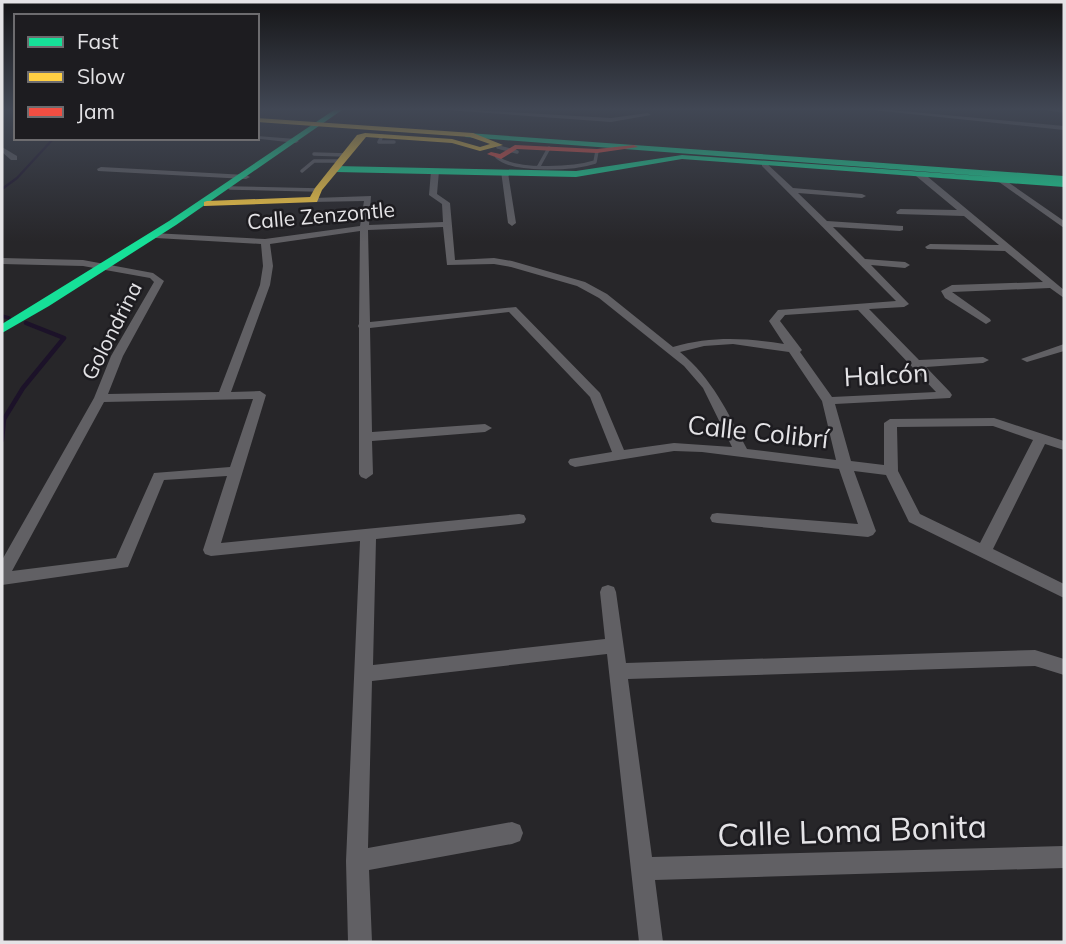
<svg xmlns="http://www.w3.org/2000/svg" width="1066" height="944" font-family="Mulish,sans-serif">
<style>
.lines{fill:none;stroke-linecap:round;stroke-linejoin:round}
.stream-far2{stroke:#1c1229;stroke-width:2.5}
.stream-far1{stroke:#1c1229;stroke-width:3.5}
.stream{stroke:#1c1229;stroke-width:4.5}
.lane{stroke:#616064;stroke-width:3.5}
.street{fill:#616064;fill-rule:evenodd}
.fast{fill:#16e098;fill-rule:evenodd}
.slow{fill:#ffcf43;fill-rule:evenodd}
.jam{fill:#f24e42;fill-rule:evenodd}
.labels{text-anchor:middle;stroke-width:5;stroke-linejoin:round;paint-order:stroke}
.far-street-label{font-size:21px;fill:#e4e3e6;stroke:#1d1c20}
.street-label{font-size:26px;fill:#e4e3e6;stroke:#1d1c20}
.near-street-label{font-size:32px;fill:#e4e3e6;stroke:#1d1c20}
</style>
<rect width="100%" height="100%" fill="#272629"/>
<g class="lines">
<!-- stream-far2 -->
<path class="stream-far2" d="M2,189L17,178L54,138"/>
<!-- stream-far1 -->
<path class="stream-far1" d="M2,316L9,318"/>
<!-- stream -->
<path class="stream" d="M2,440L4,419L23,388L64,338L26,323"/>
<!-- lane -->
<path class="lane" d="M382,136L379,142H394
M498,147L517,152
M314,154L346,155
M497,157C514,172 573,169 595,162L597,151
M539,166L549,148
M302,171L314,161H342
M230,188L318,190"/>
<!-- street -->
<path class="street" d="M447,110H473L611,118L648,113L651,115L611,122Z
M873,110H891L1064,126V130Z
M1046,110H1064V113Z
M257,136L296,139L299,141L296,143L252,138H257Z
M2,147L17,156V160H11L2,152Z
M765,162L793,188L862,194L866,196L862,198L798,193L827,221L903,226V230L900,231L833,227L865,259L905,262L910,265L905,268L871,265L909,304L904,307L869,309L919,360L983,357L989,360L983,363L926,367L950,392L952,395L950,398L835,404L851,461L884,465V423L890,419L994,418L1064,441V450L1045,444L993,549L1064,584V598L909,522L886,475L854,471L876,531L873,535L868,537L717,523L712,522L710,518L712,514L717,513L858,524L839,469L702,452L674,451L575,467L570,465L568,462L570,459L612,452L590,397L509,312L370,328L372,432L485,424L492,428L485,432L372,441L373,474L366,479L361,477L359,474V328L358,326L359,324L360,231L270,244L273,266L270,285L231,392L260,391L266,395L221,543L519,514L524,515L526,519L524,523L519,524L376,539L373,665L605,639L600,592L602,587L608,585L614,587L616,592L626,663L1035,650L1064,659V675L1035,666L628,679L652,857L1064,846V868L655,880L663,942H639L607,654L372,681L368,848L512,822L520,825L523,833L520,841L512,844L369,870L372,942H348L346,861L360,541L211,556L205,554L203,550L227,476L164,480L128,567L2,585V560L94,398L111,356L154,282L150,278L83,266L2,264V258L83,260L153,273L164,281L123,356L108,394L219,392L260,285L263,266L261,244L156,238L152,235L153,233L265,239L360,226L364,201L311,202V198H314L371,196L369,225L443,222L442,204L429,195L431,171L435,169L439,171L437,194L450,203L455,260L494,258L512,261L585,282L607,294L673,347C711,336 746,338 784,344L769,321L778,310L896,301L762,166V162ZM443,227L447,265L494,264L511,267L577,286L599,298L684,366L703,388L732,447L674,443L624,450L600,393L516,307L370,322L368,230ZM858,310L936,392L832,397L800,352L802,350L780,321L785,315ZM733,344L789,352L822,401L836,460L747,449C728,413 712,378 680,352L704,346ZM253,399L230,467L154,473L116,558L12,571L104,402ZM993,426L1033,440L980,543L920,514L898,471L897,427Z
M101,167L246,175L250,177L246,179L98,171L97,169Z
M501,171L508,173L516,223L512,226L508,223Z
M916,172H922L1064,290V298L1050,288L952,292L990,319L991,321L986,324L945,298L941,291L952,285L1043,282L1005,251L927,249L925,247L930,244L999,245L964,216L897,214L896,212L900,209L957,210L916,176Z
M1002,178L1064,221V228L999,182L998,180Z
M1064,344V351L1027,362L1021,359Z"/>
<!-- fast -->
<path class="fast" d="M334,110H342L176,225L49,306L2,333V324L169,221Z
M468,133L1064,176V187L682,159L576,177L336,172L332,169L336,166L576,171L682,155L996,177L465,137Z"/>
<!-- slow -->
<path class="slow" d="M257,118L473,133L503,145L480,151L452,143L366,137L322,190L317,202L204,206V202L207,201L310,197L315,188L357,135L365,133L452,139L480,147L490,144L470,137L257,122Z"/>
<!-- jam -->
<path class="jam" d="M515,145L597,149L634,145L638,147L597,153L517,149L501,159L487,154L491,152L500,154Z"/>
</g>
<!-- sky -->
<linearGradient id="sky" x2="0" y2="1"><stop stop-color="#151517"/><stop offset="0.45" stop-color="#414754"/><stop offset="1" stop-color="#414754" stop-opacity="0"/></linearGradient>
<rect width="1066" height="242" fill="url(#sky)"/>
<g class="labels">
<!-- far-street labels -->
<g class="far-street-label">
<text transform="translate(321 216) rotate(-5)" y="7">Calle Zenzontle</text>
<text transform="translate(112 331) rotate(-63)" y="7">Golondrina</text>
</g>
<!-- street labels -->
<g class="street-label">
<text transform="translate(886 375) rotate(-3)" y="9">Halcón</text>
<text transform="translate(758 432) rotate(6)" y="9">Calle Colibrí</text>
</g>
<!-- near-street labels -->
<g class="near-street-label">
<text transform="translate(852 831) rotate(-2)" y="11">Calle Loma Bonita</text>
</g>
</g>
<!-- border -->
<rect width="1066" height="944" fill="none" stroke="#e4e3e6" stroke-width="7"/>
<!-- legend -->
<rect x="14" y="14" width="245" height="126" fill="#1d1c20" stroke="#6d6c6f" stroke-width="2"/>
<rect x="28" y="37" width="35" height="10" fill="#16e098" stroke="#6d6c6f" stroke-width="2"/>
<text x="77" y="49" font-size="21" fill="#e4e3e6">Fast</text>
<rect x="28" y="72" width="35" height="10" fill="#ffcf43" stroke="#6d6c6f" stroke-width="2"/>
<text x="77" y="84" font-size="21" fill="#e4e3e6">Slow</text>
<rect x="28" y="107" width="35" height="10" fill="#f24e42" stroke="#6d6c6f" stroke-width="2"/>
<text x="77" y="119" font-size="21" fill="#e4e3e6">Jam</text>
</svg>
